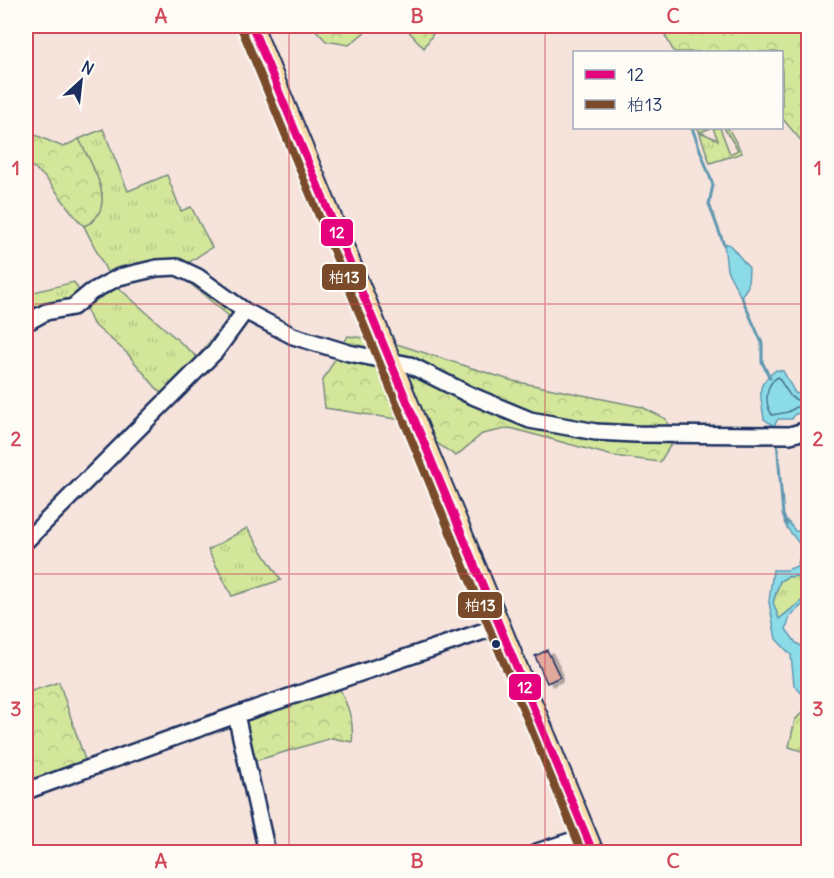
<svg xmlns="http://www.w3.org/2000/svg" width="834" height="878" font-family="Delius,'Klee One',sans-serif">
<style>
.grass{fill:url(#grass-tufts);stroke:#778a7c;stroke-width:1.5}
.forest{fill:url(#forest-crowns);stroke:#778a7c;stroke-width:1.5}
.water{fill:#8cdce8;stroke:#5f97b1;stroke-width:1.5;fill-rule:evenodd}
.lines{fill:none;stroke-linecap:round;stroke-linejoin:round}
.shore{stroke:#487495;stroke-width:1.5}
.stream{stroke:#5f97b1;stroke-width:3}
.building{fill:#e2a99d;stroke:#1b2f5e;stroke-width:1.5;filter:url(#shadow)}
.minor-casing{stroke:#1b2f5e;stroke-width:20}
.major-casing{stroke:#1b2f5e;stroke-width:24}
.minor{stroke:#fdfcf7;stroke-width:15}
.major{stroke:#faddab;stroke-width:20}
.bus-1-casing{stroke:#fdfcf7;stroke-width:12}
.bus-2-casing{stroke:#fdfcf7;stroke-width:12}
.bus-1{stroke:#e5007d;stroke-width:8}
.bus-2{stroke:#7a4b2a;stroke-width:8}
.grid{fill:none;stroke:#d1495b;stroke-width:1.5;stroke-opacity:0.55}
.bus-dot{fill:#1b2f5e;stroke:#fdfcf7;stroke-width:2}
.line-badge{stroke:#fdfcf7;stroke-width:2}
.badge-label{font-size:16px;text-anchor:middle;font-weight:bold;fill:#fff}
.neatline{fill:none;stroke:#d1495b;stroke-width:2}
.grid-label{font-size:20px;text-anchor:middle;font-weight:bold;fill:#d1495b}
</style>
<defs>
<pattern id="grass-tufts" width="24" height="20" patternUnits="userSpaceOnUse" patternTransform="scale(1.5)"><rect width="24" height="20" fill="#d3e69a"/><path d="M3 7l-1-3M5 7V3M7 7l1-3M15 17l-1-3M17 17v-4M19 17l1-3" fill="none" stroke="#b5c687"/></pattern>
<pattern id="forest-crowns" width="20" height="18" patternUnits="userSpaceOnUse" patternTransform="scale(1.5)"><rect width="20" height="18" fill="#d3e69a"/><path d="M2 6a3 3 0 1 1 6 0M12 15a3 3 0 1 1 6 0" fill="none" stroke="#b5c687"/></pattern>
<filter id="shadow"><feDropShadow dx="5.5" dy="3" stdDeviation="0" flood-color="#0004"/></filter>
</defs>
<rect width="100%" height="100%" fill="#f5e3dc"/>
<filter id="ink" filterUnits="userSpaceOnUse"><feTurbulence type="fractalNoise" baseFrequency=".0167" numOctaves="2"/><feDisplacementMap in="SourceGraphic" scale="12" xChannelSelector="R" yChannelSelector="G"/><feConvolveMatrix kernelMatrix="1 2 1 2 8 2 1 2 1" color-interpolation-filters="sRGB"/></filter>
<g filter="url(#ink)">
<!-- grass -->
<path class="grass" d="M694,128H711L700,132L718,140L713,128H720L730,154L738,150L724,128H728L742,153L710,163L698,128Z
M103,129L128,191L167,175L181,211L191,207L212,247L182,267L111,280L84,226L92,222L102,193L79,139Z
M174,270L241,311L233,323L164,397L126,352L93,324L85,306L113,283L197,357L230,317Z
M74,282L82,296L26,321V294Z
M247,528L281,580L232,596L208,550Z
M798,576L805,584L804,599L779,619L773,603L780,581L787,577Z"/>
<!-- forest -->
<path class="forest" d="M312,26H372L349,45L326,41Z
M404,26H438L424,48Z
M660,26H808V149L782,118V52H674Z
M26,131L63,147L79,139C92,165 121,209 84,226C66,210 47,170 26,164Z
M348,336L387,341L513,381L642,407L666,419L673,441L660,462L613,456L510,428L482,434L456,456L403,420L325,408L322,382Z
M59,682L86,763L26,787V684L32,691Z
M337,683C346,702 355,720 352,742L332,738L251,762L241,716Z
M808,707V753L789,747L795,720Z"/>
<!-- water -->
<path class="water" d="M724,243L730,245L749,268L748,286L741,297L727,270Z
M776,370L783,371L795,393L804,395L806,406L801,413L795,414L792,419H778L774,426L764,419C761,394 754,386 776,370Z
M787,520L795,531L804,532L808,538L806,556L808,600L790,616L786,629L796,643L808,650V700L794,685L791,655L776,639L769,602L773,570H787L797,566C807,539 793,542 784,522ZM798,576L805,584L804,599L779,619L773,602L780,581L787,577Z"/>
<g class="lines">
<!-- shore -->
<path class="shore" d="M778,377L791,397L799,401L800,405L788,412L772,415C764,403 765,384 778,377Z"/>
<!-- stream -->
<path class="stream" d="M692,128L713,185L709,204L724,245
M741,296L762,343V362L770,378
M777,440L783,515L787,524"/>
</g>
<!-- building -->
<path class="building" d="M547,650L560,677L547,683L535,656Z"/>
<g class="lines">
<defs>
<path id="minor" d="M26,323L46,312L73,307L91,292L119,277L157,268L177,267L198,277L245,311L293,336L349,353L410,365L468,394L530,420L596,432L635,434L790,435L808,430
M26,541L215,352L245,311
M236,715L267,852
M26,791L236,715L499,626
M537,852L586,836"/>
<path id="major" d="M252,26L593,852"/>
</defs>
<!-- minor casing -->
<use href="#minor" class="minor-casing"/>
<!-- major casing -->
<use href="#major" class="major-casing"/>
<!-- minor -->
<use href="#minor" class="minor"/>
<!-- major -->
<use href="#major" class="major"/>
<defs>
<path id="bus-1" d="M252,26L593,852"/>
<path id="bus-2" d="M242,30L582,852"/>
</defs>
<!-- bus-1 casing -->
<use href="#bus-1" class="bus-1-casing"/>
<!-- bus-2 casing -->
<use href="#bus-2" class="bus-2-casing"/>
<!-- bus-1 -->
<use href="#bus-1" class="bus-1"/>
<!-- bus-2 -->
<use href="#bus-2" class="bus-2"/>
</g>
</g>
<!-- grid -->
<path class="grid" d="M289,26V852M545,26V852M26,304H808M26,574H808"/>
<!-- markers -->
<circle class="bus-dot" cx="496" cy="644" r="5"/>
<g class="line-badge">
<rect x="320" y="218" width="34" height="29" rx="6" fill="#e5007d"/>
<rect x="321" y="263" width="46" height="28" rx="6" fill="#7a4b2a"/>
<rect x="457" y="591" width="46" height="28" rx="6" fill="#7a4b2a"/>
<rect x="508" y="673" width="34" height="28" rx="6" fill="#e5007d"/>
</g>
<g class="badge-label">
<text x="337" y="238">12</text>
<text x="344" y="283">柏13</text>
<text x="480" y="611">柏13</text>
<text x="525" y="693">12</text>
</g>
<!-- margin -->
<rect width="834" height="878" fill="none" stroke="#fdfcf7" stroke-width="66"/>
<!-- legend -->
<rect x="573" y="51" width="210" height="78" fill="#fdfcf7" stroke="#a3aaba" stroke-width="1.5"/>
<rect x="585" y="70" width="30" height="9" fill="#e5007d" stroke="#a3aaba" stroke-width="1.5"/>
<text x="627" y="81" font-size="18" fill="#1b2f5e">12</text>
<rect x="585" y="100" width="30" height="9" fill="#7a4b2a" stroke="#a3aaba" stroke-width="1.5"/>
<text x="627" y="111" font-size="18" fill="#1b2f5e">柏13</text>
<!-- north arrow -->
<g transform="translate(81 81) rotate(27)" stroke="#fdfcf7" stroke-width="4.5" paint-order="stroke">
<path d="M0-4.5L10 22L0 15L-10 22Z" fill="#1b2f5e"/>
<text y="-9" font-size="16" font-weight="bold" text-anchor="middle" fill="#1b2f5e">N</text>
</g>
<rect x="33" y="33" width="768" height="812" class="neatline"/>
<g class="grid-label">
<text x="161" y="23">A</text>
<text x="417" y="23">B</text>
<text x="673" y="23">C</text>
<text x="16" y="175">1</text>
<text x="818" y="175">1</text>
<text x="16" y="446">2</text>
<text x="818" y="446">2</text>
<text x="16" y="716">3</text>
<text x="818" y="716">3</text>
<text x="161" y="868">A</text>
<text x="417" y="868">B</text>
<text x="673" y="868">C</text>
</g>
</svg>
